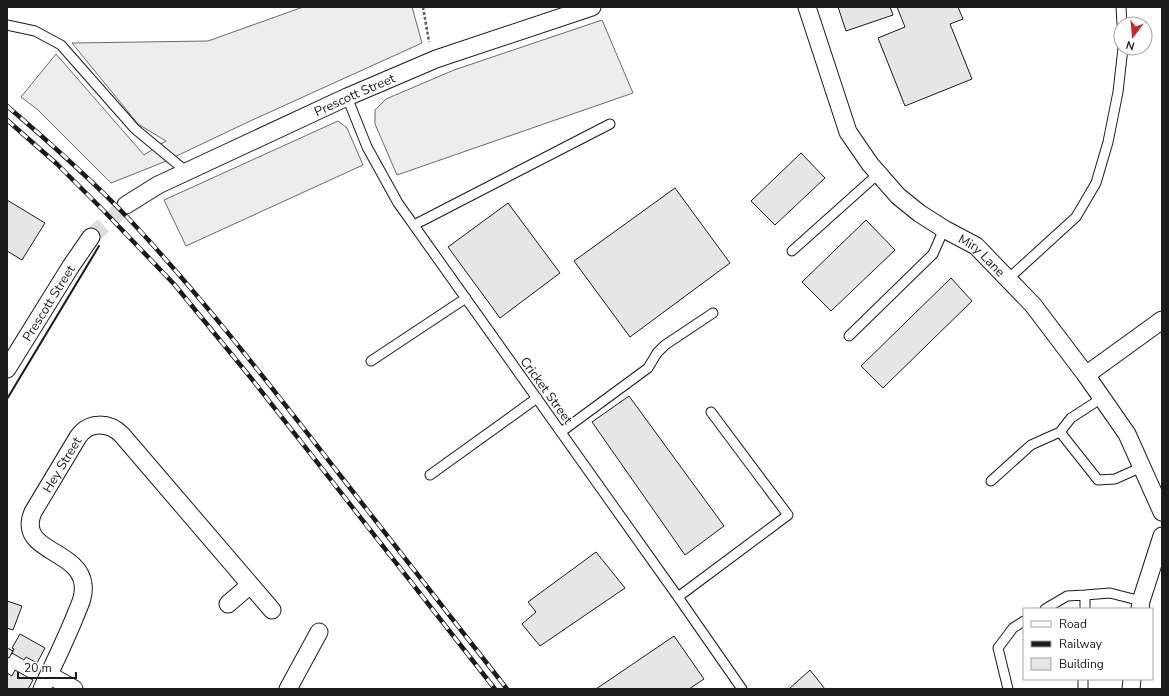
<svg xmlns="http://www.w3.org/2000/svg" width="1169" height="696" font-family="'Nunito Sans',sans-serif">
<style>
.built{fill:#ededed;stroke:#6a6a6a}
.building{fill:#e6e6e6;stroke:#1a1a1a}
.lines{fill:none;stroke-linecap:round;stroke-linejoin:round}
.minor-tunnel{stroke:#ddd;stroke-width:17;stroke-dasharray:17 8;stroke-linecap:butt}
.service-casing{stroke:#1a1a1a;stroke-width:11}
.minor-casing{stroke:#1a1a1a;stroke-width:19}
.path{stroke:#5f5f5f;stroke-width:2.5;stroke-dasharray:3 2;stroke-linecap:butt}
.service{stroke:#fff;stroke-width:9}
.minor{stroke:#fff;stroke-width:17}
.rail-casing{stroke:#1a1a1a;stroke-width:4.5}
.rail{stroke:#fff;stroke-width:3;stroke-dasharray:9;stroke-linecap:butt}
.wall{stroke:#1a1a1a;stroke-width:2}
.labels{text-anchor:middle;stroke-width:3;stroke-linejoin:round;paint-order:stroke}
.street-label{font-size:13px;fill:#1a1a1a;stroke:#fff}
</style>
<rect width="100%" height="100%" fill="#fff"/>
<!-- built -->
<path class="built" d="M303,7H412L422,43L248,122L164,162L111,183L38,110L21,97L56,54L144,155L166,141L138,124L72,43L208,41Z
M602,20L633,93L397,175L375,124V110L386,99L454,70Z
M338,121L347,128L363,165L186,246L164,200Z"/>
<!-- building -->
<path class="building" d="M838,7H890L893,15L846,31Z
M897,7H958L963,19L950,24L972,79L905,106L878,38L905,27Z
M801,153L825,178L775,225L751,201Z
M675,188L730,263L630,337L574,261Z
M7,200L45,223L22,260L7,251Z
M508,203L560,273L500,318L448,247Z
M866,220L895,250L831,311L802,282Z
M951,278L972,301L883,388L861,366Z
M629,396L724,526L685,555L592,422Z
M596,552L625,588L540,646L522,624L536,612L528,602Z
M7,601L22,606L13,630L7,628Z
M20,634L45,648L37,663L26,657L24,660L12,653L14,649L12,648Z
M674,636L704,679L689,689H596Z
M7,648L13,651L9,658L7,657Z
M15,670L33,680L28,689H7V673L12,676Z
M810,670L825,689H789Z"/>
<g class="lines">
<!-- minor-tunnel -->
<path class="minor-tunnel" d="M91,237L126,205"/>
<defs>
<path id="service" d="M1121,7L1122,24
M7,25L35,31L61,45L135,129L187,172
M347,97L367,147L398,203L678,597L742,689
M414,225L610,124
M792,251L878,174
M1008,279L1076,217L1096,183L1108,142L1118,92L1123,48
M849,336L933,254L944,229
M371,361L466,298
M1102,398L1071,418L1060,432L1098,480L1115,479L1142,467
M561,432L648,368L657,353L665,345L713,313
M430,475L537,398
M991,481L1031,445L1060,432
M678,597L788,515L711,412
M1045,609L1067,596L1085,595L1110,593L1141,601
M1085,609V595
M1008,689L998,648L1013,628L1024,621
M1083,689V679"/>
<g id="minor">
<path id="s1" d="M807,7L848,132L870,164L898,196L919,213L944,229L976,246L1033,305L1086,375L1127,434L1162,512"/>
<path id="s2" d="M126,205L158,185L347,97L436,59L592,7"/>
<path id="s3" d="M7,369L71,266L91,237"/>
<path d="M1086,375L1162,320"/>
<path d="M228,604L250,585"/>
<path d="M1140,609L1141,601L1162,536"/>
<path d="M49,675L74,689"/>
<path id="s4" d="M42,689C53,666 64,643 74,619C78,608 85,597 83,584C79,549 16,552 33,512L78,437C89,421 109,422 122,435L272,610"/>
<path d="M288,689L319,632"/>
<path d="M1131,689L1132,679"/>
</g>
</defs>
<!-- service casing -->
<use href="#service" class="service-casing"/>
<!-- minor casing -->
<use href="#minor" class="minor-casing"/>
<!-- path -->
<path class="path" d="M423,7L429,42"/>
<!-- service -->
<use href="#service" class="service"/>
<!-- minor -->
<use href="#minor" class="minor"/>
<defs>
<path id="rail" d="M7,106C49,142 91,179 129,219C203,298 269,384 336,470C393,543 450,616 507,689
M7,120L57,164L102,209L174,284L251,378L495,689"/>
</defs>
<!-- rail casing -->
<use href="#rail" class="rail-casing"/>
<!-- rail -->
<use href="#rail" class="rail"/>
<!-- wall -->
<path class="wall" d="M7,399L99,246"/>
</g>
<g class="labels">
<!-- street labels -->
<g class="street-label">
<text dy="5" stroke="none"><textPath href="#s2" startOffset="254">Prescott Street</textPath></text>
<text dy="5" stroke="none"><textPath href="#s1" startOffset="316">Miry Lane</textPath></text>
<text dy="5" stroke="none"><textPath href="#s3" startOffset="78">Prescott Street</textPath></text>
<text transform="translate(547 390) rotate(54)" y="5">Cricket Street</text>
<text dy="5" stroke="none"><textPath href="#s4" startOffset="265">Hey Street</textPath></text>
</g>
</g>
<!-- border -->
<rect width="1169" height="696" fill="none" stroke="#1a1a1a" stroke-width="16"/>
<!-- legend -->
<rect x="1023" y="608" width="130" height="72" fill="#ffffff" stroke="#a3a3a3"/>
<rect x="1031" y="621" width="20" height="6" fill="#ffffff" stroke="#a3a3a3"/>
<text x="1059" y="628" font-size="12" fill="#1a1a1a">Road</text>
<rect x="1031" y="641" width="20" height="6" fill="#1a1a1a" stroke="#a3a3a3"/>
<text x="1059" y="648" font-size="12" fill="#1a1a1a">Railway</text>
<rect x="1031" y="658" width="20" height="12" fill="#e6e6e6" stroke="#a3a3a3"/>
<text x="1059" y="668" font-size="12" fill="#1a1a1a">Building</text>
<!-- north arrow -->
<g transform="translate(1133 36) rotate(196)"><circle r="19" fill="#ffffff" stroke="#a3a3a3"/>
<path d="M0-3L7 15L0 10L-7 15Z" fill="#c62828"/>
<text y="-6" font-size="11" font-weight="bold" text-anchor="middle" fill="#1a1a1a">N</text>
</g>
<!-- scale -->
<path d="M18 672v6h58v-6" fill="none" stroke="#1a1a1a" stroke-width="2"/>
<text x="24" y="672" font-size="12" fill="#1a1a1a" stroke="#ffffff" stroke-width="3" paint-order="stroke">20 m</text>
</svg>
